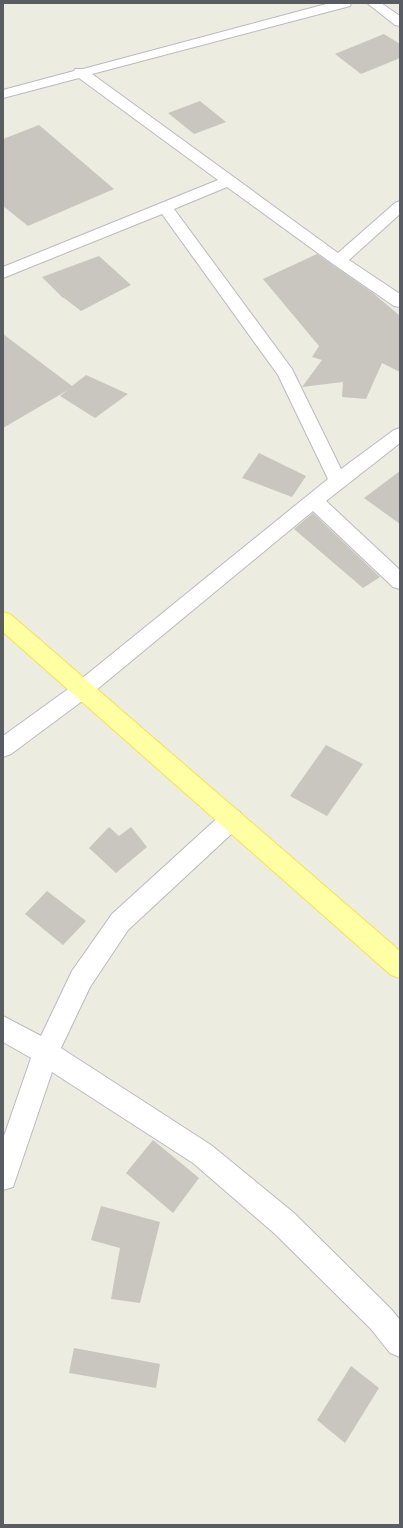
<svg xmlns="http://www.w3.org/2000/svg" width="403" height="1528" font-family="Barlow,sans-serif">
<style>
.building{fill:#c8c6be}
.lines{fill:none;stroke-linecap:round;stroke-linejoin:round}
.minor-casing{stroke:#b8bac0;stroke-width:2}
.major-casing{stroke:#f6e250;stroke-width:2}
.minor{fill:#fff;fill-rule:evenodd}
.major{fill:#ffffa3;fill-rule:evenodd}
</style>
<rect width="100%" height="100%" fill="#edece0"/>
<!-- building -->
<path class="building" d="M384,34L400,44V58L361,74L335,54Z
M200,101L226,122L194,134L168,113Z
M39,125L114,189L28,226L3,206V139Z
M317,254L373,293L400,316V372L382,363L366,399L342,397L343,382L302,387L322,360L312,357L319,346L263,279Z
M99,256L131,285L81,311L64,298H63L42,277Z
M3,334L72,386L86,375L128,394L95,418L60,396L68,390L3,428Z
M259,453L306,476L292,497L242,478Z
M400,471V524L364,498Z
M313,513L380,577L363,588L294,529Z
M326,745L363,764L327,816L290,796Z
M109,827L119,836L131,827L147,847L116,873L89,848Z
M47,891L86,921L63,945L25,914Z
M153,1140L199,1178L173,1213L126,1173Z
M101,1206L160,1222L140,1303L111,1299L120,1248L91,1240Z
M74,1348L160,1364L156,1388L69,1373Z
M351,1366L379,1388L345,1443L317,1420Z"/>
<g class="lines">
<defs>
<path id="minor" d="M330,3H351L350,6L92,74L338,253L395,203L400,201V214L349,260L400,294V307L394,306L333,264L227,187L174,209L292,369L341,469L394,430L400,428V443L326,501L400,570V589L393,587L313,511L89,696L11,754L3,757V736L75,684L328,479L278,375L162,214L3,278V267L218,180L79,78L3,98V90L74,71L75,69H83Z
M367,3H381L400,16V26L395,25Z
M232,809L240,812L243,819L240,826L128,930L90,987L61,1048L211,1145L294,1213L391,1309L400,1320V1357L390,1353L371,1329L274,1233L193,1163L52,1072L13,1187L3,1190V1139L31,1058L3,1042V1016L41,1036L72,971L112,914L224,812Z"/>
<path id="major" d="M3,612L10,614L400,951V978L391,975L3,632Z"/>
</defs>
<!-- minor casing -->
<use href="#minor" class="minor-casing"/>
<!-- major casing -->
<use href="#major" class="major-casing"/>
<!-- minor -->
<use href="#minor" class="minor"/>
<!-- major -->
<use href="#major" class="major"/>
</g>
<!-- border -->
<rect width="403" height="1528" fill="none" stroke="#595c62" stroke-width="8"/>
</svg>
